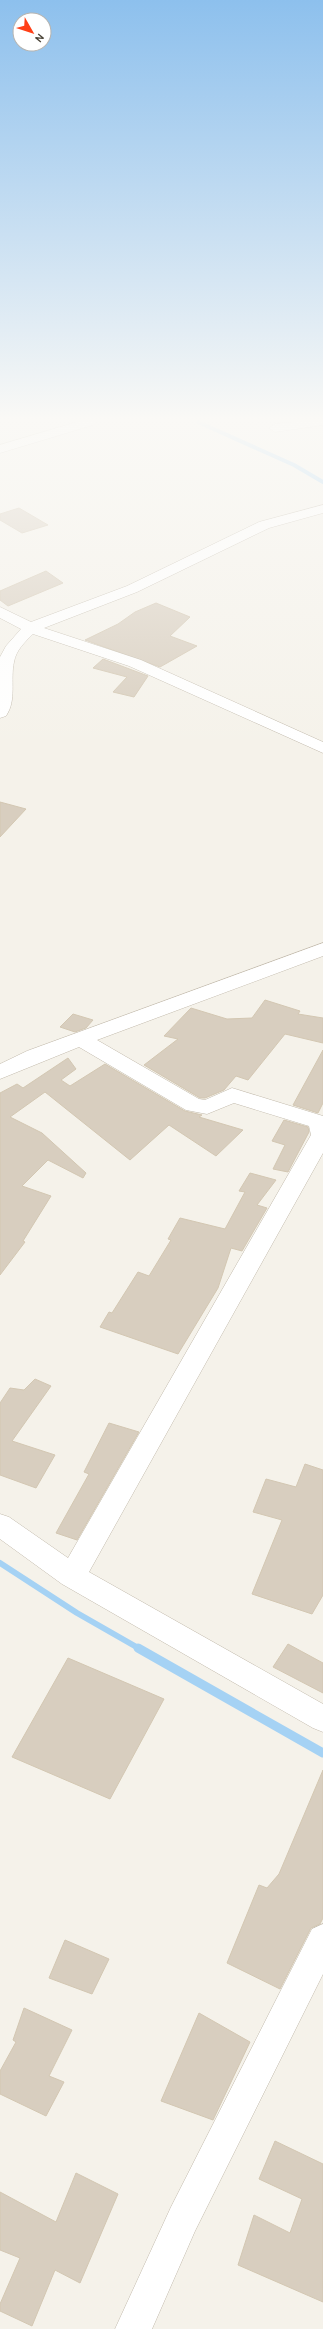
<svg xmlns="http://www.w3.org/2000/svg" width="323" height="2329" font-family="Karla,sans-serif">
<style>
.lines{fill:none;stroke-linecap:round;stroke-linejoin:round}
.stream-far2{stroke:#a5d2f4;stroke-width:4}
.stream-far1{stroke:#a5d2f4;stroke-width:6}
.stream{stroke:#a5d2f4;stroke-width:9}
.building{fill:#d8cebf;stroke:#d3c7b2}
.minor-casing{stroke:#c2baac;stroke-width:1}
.minor{fill:#fff;fill-rule:evenodd}
</style>
<rect width="100%" height="100%" fill="#f5f2ea"/>
<g class="lines">
<!-- stream-far2 -->
<path class="stream-far2" d="M198,422L294,465L323,482"/>
<!-- stream-far1 -->
<path class="stream-far1" d="M0,1563L77,1613L140,1649"/>
<!-- stream -->
<path class="stream" d="M138,1648L323,1753"/>
</g>
<!-- building -->
<path class="building" d="M19,508L48,525L22,533L0,520V514Z
M46,571L63,583L8,606L0,600V591Z
M156,603L190,617L170,636L197,646L160,667L85,640L118,624L135,612Z
M103,659L148,676L134,697L113,692L127,677L93,668Z
M0,802L26,809L0,837Z
M265,1000L300,1011L298,1014L323,1018V1043L285,1034L248,1080L236,1076L224,1090L205,1098H200L144,1065L178,1039L164,1036L191,1008L227,1019L252,1018Z
M73,1014L93,1020L86,1028L75,1032L60,1027Z
M323,1050V1103L318,1113L293,1105Z
M68,1058L76,1069L61,1080L70,1086L105,1064L185,1111L202,1115L199,1117L243,1130L216,1156L169,1125L130,1160L45,1092L10,1117L42,1133L86,1173L83,1178L48,1160L22,1186L51,1196L23,1241L25,1242L0,1275V1093L17,1084L23,1088Z
M284,1120L308,1127L309,1132L288,1172L273,1169L285,1145L272,1141Z
M250,1173L276,1180L257,1205L267,1208L242,1251L231,1248L218,1288L178,1354L100,1327L109,1312L112,1313L138,1272L149,1276L171,1240L168,1239L180,1218L225,1229L245,1192L239,1191Z
M35,1379L51,1386L12,1441L55,1455L36,1488L0,1475V1403L10,1388L24,1390Z
M109,1423L139,1432L77,1540L56,1533L89,1474L84,1472Z
M305,1464L323,1470V1595L312,1614L252,1594L282,1520L253,1512L266,1479L296,1487Z
M288,1644L323,1663V1693L273,1667Z
M68,1658L164,1699L110,1799L12,1757Z
M323,1770V1918L320,1924L311,1928L280,1989L227,1963L259,1885L267,1888L279,1874Z
M65,1940L109,1959L92,1994L49,1978Z
M24,2008L72,2030L49,2076L64,2082L46,2116L0,2094V2071L16,2042L13,2040Z
M199,2013L250,2042L213,2120L161,2101Z
M275,2141L323,2164V2302L238,2265L254,2215L290,2233L302,2199L259,2179Z
M76,2173L118,2194L80,2283L55,2270L32,2326L0,2311V2304L20,2258L0,2250V2192L56,2222Z"/>
<g class="lines">
<defs>
<path id="minor" d="M77,422H95L93,425L0,453V445Z
M295,422H323V425L275,432L269,428L275,424Z
M323,505V513L269,528L137,592L44,628L141,660L323,742V753L129,666L33,634C25,642 16,650 14,662C10,680 17,700 6,716L0,718V657L6,646L21,629L0,618V607L31,622L127,586L259,522Z
M323,943V956L97,1040L199,1099L205,1100L232,1088L323,1116V1153L89,1572L323,1704V1732L313,1728L62,1584L0,1539V1514L9,1517L68,1558L311,1135L309,1126L234,1103L207,1114L186,1110L79,1047L0,1079V1064L27,1051Z
M323,1924V1974L195,2231L152,2329H115L171,2207L312,1929Z"/>
</defs>
<!-- minor casing -->
<use href="#minor" class="minor-casing"/>
<!-- minor -->
<use href="#minor" class="minor"/>
</g>
<!-- sky -->
<linearGradient id="sky" x2="0" y2="1"><stop stop-color="#8dc0ed"/><stop offset="0.56" stop-color="#faf9f6"/><stop offset="1" stop-color="#faf9f6" stop-opacity="0"/></linearGradient>
<rect width="323" height="748" fill="url(#sky)"/>
<!-- north arrow -->
<g transform="translate(32 32) rotate(129)"><circle r="19" fill="#ffffff" stroke="#b7b4af"/>
<path d="M0-3L7 15L0 10L-7 15Z" fill="#ff3f17"/>
<text y="-6" font-size="11" font-weight="bold" text-anchor="middle" fill="#4a4337">N</text>
</g>
</svg>
